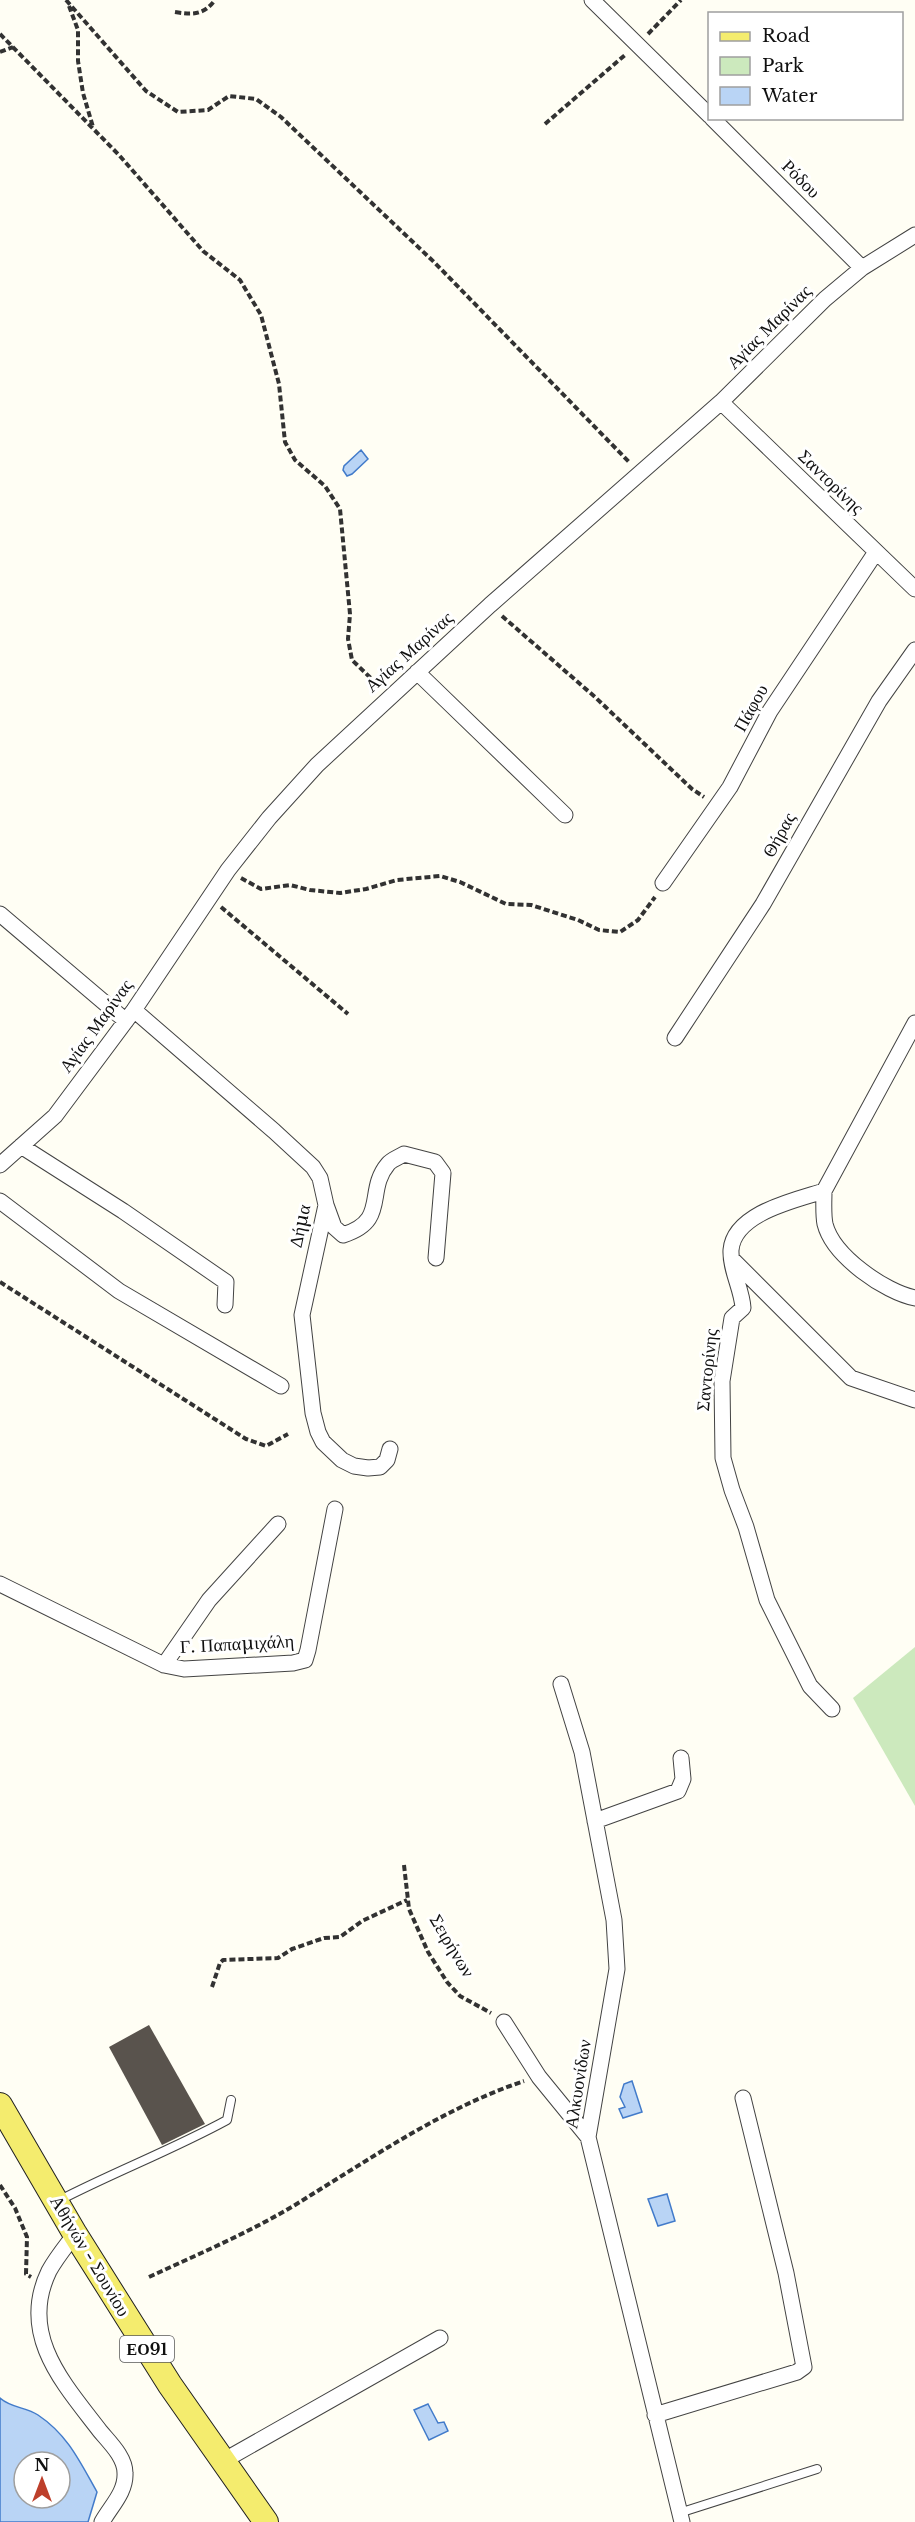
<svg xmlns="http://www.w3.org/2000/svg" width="915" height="2522" font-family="'Libre Baskerville',serif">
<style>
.green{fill:#cce9bd}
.water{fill:#b9d4f5;stroke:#427bca;stroke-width:1.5;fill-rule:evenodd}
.building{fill:#59534d}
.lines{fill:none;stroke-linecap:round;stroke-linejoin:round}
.lane-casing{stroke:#434343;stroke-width:10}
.street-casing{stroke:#434343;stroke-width:17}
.primary-casing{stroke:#212121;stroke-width:26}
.path{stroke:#323232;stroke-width:4;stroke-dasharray:6 3;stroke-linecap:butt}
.lane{stroke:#fff;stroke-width:8}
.street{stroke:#fff;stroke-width:15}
.primary{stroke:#f4ec6e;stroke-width:24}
.labels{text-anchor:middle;stroke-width:6;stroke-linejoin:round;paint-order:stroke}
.shield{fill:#fff;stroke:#585858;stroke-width:1.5}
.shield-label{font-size:16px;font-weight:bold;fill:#101010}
.street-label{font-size:18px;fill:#101010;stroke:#fff}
</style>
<rect width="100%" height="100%" fill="#fffef4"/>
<!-- green -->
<path class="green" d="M915,1647V1806L853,1698Z"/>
<!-- water -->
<path class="water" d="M361,450L368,459L352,474L347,476L343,470L344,466Z
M632,2081L642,2112L623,2118L619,2109L625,2107L620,2097L624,2084Z
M667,2194L675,2221L658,2226L648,2199Z
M0,2398C11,2408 26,2407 38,2415C68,2435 80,2462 97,2492L88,2522H0ZM24,2462H60V2498H24Z
M428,2404L438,2423L444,2422L448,2431L429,2440L414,2410Z"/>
<!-- building -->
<path class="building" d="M149,2025L205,2124L162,2145L109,2047Z"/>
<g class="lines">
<defs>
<path id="lane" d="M58,2201C114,2172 172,2150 227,2120L231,2100
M679,2513L817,2469"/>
<path id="street" d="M592,0L710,116
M712,118L862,268
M721,402L915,589
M417,672L565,815
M663,883L730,787L770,711L876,552
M0,914L126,1021
M134,1010L274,1131L313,1167L320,1178L326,1205L302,1315L313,1413L318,1432L323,1442L342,1460L354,1466L368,1468L380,1467L387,1460L390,1449
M675,1038L763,904L879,701L915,650
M21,1146L123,1211L226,1282L225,1305
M0,1165L55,1116L134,1010L228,870L269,818L317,765L490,605L721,402L825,299L862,268L915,235
M824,1191C824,1201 823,1214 825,1224C833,1256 885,1292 915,1298
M0,1201L119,1291L281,1386
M326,1205L334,1227L343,1235C389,1221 365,1191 388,1164C391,1160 399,1157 404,1154L435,1162L443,1173L436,1258
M732,1259L851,1378L915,1400
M0,1584L164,1665L184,1669L293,1663L305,1660L308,1650L335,1509
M164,1665L209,1600L278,1524
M561,1684L582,1752L614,1920L617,1969L588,2137L682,2522
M832,1709L810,1686L767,1600L746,1527L732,1490L723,1458L722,1381L732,1318L743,1308C742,1289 730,1270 731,1250C734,1213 796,1200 824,1191L915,1023
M595,1821L678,1791L683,1779L681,1758
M504,2022L539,2077L588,2137
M75,2234C66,2246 56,2258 49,2271C18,2335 64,2384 100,2431C110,2443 125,2457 125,2473C126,2492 111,2506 102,2522
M655,2415L797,2372L804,2367L786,2273L743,2098
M223,2461L440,2338"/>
<path id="primary" d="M0,2105L75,2234L170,2385L266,2522"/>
</defs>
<!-- lane casing -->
<use href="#lane" class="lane-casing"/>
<!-- street casing -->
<use href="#street" class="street-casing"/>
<!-- primary casing -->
<use href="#primary" class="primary-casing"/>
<!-- path -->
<path class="path" d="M66,0L146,91L178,112L208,110L229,96L256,99L281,117L434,262L630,463
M69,6L78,30V61L83,93L93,127
M175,12C193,15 204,15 215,0
M0,34L119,155L203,251L240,280L261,315L279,384L285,442L295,460L325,486L340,509L350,614L348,639L352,660L379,686
M648,34L681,0
M0,52L13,47
M545,124L625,55
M502,616L595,697L692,789L704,797
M241,878L261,889L290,885L310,890L340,893L366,889L397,880L440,876L460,882L506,904L531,905L578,920L599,930L620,932L638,920L655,897
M221,907L348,1014
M0,1282L246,1439L266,1446L288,1434
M404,1865L409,1909L428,1952L447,1982L460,1996L491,2013
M212,1987L220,1963L223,1960L278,1958L292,1949L324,1938L340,1937L362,1921L407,1900
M0,2185L15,2208L27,2237L26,2274L31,2277
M149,2277C203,2252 260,2228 311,2195C379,2153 447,2107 524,2081"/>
<!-- lane -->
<use href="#lane" class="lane"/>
<!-- street -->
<use href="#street" class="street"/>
<!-- primary -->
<use href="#primary" class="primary"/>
</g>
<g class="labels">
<!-- shield labels -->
<rect class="shield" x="120" y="2336" width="54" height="26" rx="4.5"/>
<g class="shield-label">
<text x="147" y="2355">ΕΟ91</text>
</g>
<!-- street labels -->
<g class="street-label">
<text transform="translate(801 179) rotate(45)" y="6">Ρόδου</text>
<text transform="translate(769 327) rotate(-45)" y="6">Αγίας Μαρίνας</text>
<text transform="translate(831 482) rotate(44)" y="6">Σαντορίνης</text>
<text transform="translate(409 652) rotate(-42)" y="6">Αγίας Μαρίνας</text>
<text transform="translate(751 708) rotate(-61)" y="6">Πάφου</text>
<text transform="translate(779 835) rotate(-61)" y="6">Θήρας</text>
<text transform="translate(96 1026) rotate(-54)" y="6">Αγίας Μαρίνας</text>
<text transform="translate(300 1226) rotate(-78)" y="6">Δήμα</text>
<text transform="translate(707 1370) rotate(-84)" y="6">Σαντορίνης</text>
<text transform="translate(237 1644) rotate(-3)" y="6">Γ. Παπαμιχάλη</text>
<text transform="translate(452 1946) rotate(59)" y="6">Σειρήνων</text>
<text transform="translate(578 2084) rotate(-81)" y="6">Αλκυονίδων</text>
<text transform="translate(90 2256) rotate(59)" y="6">Αθήνών - Σουνίου</text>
</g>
</g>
<!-- legend -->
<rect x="708" y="12" width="195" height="108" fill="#ffffff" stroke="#9f9f9f" stroke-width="1.5"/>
<rect x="720" y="32" width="30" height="9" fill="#f4ec6e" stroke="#9f9f9f" stroke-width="1.5"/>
<text x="762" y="42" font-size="18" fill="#101010">Road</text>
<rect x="720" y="57" width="30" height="18" fill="#cce9bd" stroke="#9f9f9f" stroke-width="1.5"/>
<text x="762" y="72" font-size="18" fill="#101010">Park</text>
<rect x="720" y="87" width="30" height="18" fill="#b9d4f5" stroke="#9f9f9f" stroke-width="1.5"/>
<text x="762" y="102" font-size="18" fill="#101010">Water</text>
<!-- north arrow -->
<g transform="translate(42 2480)"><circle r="28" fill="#ffffff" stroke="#9f9f9f" stroke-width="1.5"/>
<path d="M0-4.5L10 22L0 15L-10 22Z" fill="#bd3f2b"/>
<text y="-9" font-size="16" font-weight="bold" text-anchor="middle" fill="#101010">N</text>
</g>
</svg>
